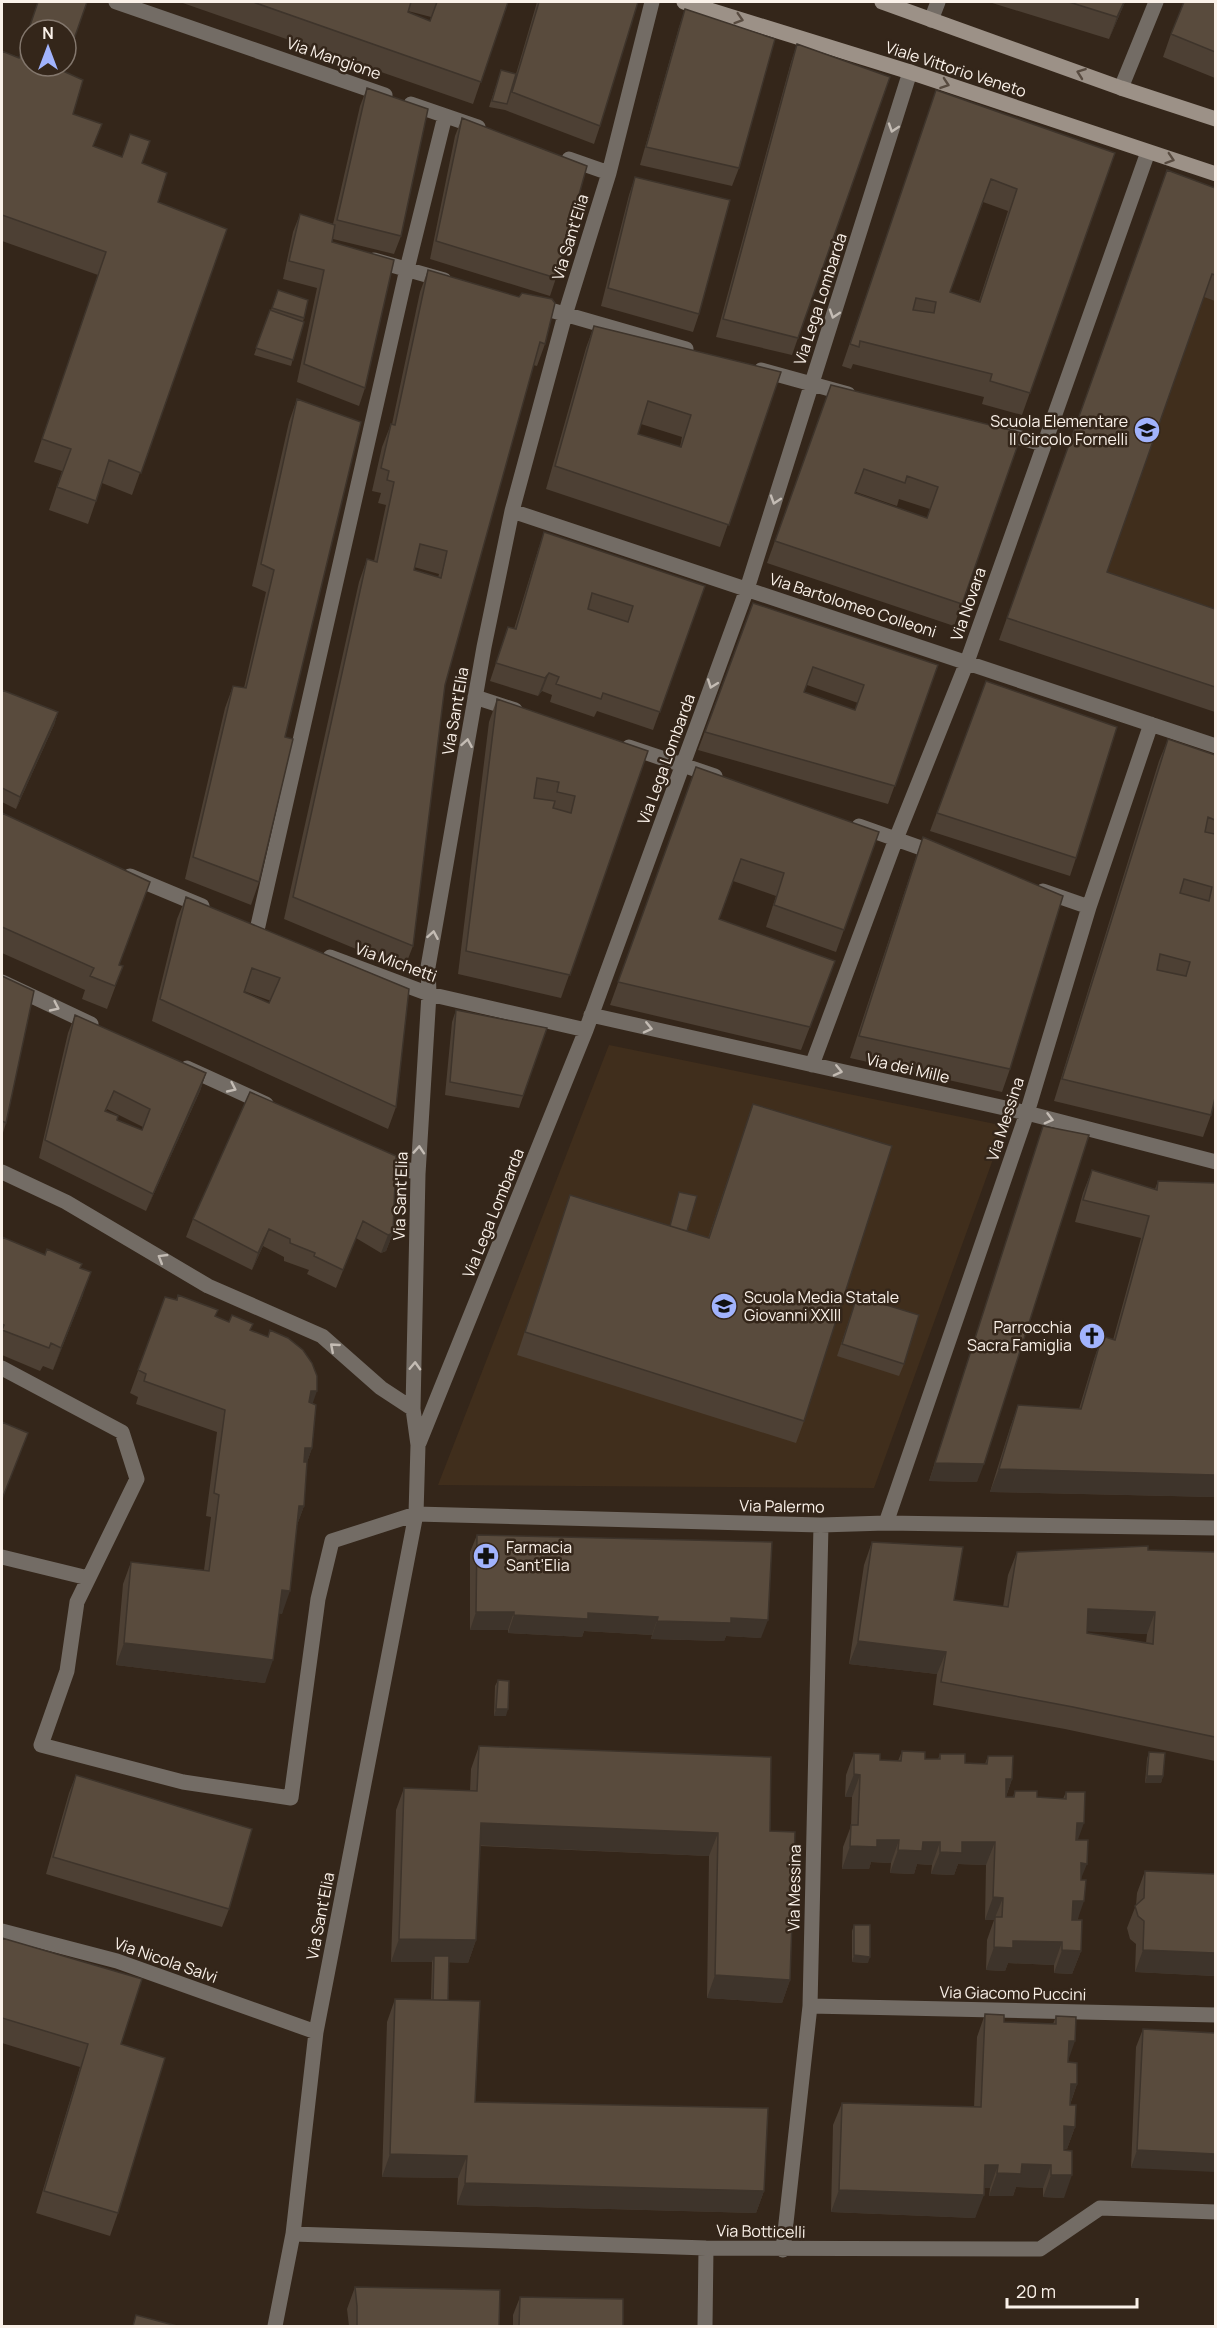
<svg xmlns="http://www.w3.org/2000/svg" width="1217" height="2328" font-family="Manrope,sans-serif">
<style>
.built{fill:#402e1c}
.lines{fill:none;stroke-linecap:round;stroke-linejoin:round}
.street{stroke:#736c65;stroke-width:15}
.secondary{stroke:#9c9187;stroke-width:15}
.wall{fill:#4d4034;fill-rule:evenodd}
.shaded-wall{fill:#3e342b}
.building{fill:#594b3d;stroke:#3e342b;stroke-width:1.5;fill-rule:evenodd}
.oneway{stroke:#584b40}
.oneway2{stroke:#c4bcb4}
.labels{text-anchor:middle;stroke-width:5;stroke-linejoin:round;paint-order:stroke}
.street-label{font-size:16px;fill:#faf1e9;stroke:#34261a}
.poi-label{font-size:16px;fill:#faf1e9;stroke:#34261a;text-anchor:end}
</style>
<rect width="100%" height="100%" fill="#34261a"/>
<!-- built -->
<path class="built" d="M1215,220V709L1002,640Z
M609,1045L1005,1126L874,1488L438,1485Z"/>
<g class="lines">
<!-- street -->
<path class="street" d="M116,2L385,95
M652,2L609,173L565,315L512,511L484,647L428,967L429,994L418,1174L413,1409L418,1445L416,1514L821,1525L886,1523L1216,1528
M931,20L938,2
M1121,88L1156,2
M411,104L478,127
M569,159L609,173
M374,260L444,280
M533,305L686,349
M761,370L848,394
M1002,433L1043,444
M512,511L1216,746
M475,697L515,710
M629,747L715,776
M859,826L938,854
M130,876L202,906
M1043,891L1089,907
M257,930L407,269L445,116
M330,957L429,994L586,1030
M2,982L91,1024
M591,1015L1027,1113L1216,1162
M812,1065L896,839L967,662L1148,152
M187,1068L266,1104
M377,1156L418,1174
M2,1172L66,1202L208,1286L322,1336L381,1388L413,1409
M2,1368L122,1432L137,1479L77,1602L67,1671L41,1745L183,1782L291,1798L318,1599L332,1541L416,1514L316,2032L293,2234L275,2326
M419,1443L586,1030L747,589L910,72
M886,1523L1027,1113L1089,907L1151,724
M2,1557L88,1578
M2,1931L117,1961L316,2032
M810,2006L1216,2015
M293,2234L706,2248L1040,2249L1100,2208L1216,2212
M783,2250L810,2006L821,1525
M705,2326L706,2248"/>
<!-- secondary -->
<path class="secondary" d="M684,2L910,72L1216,174
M882,2L1121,88L1216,119"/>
</g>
<!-- wall -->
<path class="wall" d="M180,2H508L473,104ZM408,11L431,17L430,21L408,12Z
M537,2H638L600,126L594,144L505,110L489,107L501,70L516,74Z
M989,2H1125L1109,39Z
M1215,2V78L1163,57L1171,34Z
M685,9L739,168L732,186L640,165L679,27Z
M797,44L890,77L792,355L716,337L791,62Z
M2,51L18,57L63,71L73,114L94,147L142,163L158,202L227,229L132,495L102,483L88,524L49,510L62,471L34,462L98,275L2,241Z
M367,88L401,236L394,254L333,239L332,242L365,388L359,406L297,382L317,288L283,279L293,232L300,214L333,224L360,106Z
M936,90L1115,153L1022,415L982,404L984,397L853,364L851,369L842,366ZM983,202L1008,211L979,301L950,292Z
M462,118L556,278L550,296L430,259L455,136Z
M1167,170L1215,188V301L1204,297L1107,572L1215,609V712L999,640Z
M635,177L699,314L693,332L601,306L629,195Z
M428,270L545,344L537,366L533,365L445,685L413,946L404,969L284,919L359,582L367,559L374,561L386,505L378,503L381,493L372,491L382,447L391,424H392L420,292ZM414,567L439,574L438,578L414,570Z
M278,290L304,318L291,366L254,355L270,310H271Z
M594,326L781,372L720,547L546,489L586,348ZM641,424L682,437L680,447L638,434Z
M831,385L1022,433L954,626L767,563ZM856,492L897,506L899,499L930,509L927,518L855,493Z
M297,399L285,737L259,882L251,905L185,879L225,708L233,686L244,688L266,592L252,586L289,422Z
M544,532L705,586L653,730L597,711L594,717L550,702L552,695L542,691L538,696L490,681L508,627L514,629L538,550Z
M753,603L938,665L888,804L698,750ZM807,685L858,703L855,710L804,692Z
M986,681L1076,858L1070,876L930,831Z
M2,690L58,712L54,725L16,809L2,802Z
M497,699L648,751L561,998L458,974L489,722Z
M1168,739L1215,755V1098L1211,1115L1203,1137L1054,1101L1159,761Z
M696,767L879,832L836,952L766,927L776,896L733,881L719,919L835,961L801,1050L610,1005Z
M2,813L119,965L123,966L107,1009L82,999L85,990L2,953Z
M923,837L1010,1069L1002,1092L850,1058L915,860Z
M186,897L409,989L396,1107L388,1129L152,1021L177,919ZM244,991L271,1001L269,1003L244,992Z
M2,976L6,1123L2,1136Z
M456,1010L547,1028L519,1108L445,1095L452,1022Z
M75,1015L206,1073L200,1091L146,1211L39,1158L68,1033ZM107,1109L143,1127L142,1130L117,1120L106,1111Z
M250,1092L393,1233L386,1251L381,1253L356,1238L336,1288L307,1274L309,1270L284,1261V1257L263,1246L252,1270L186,1237L193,1219Z
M753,1104L804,1421L796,1443L517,1355L570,1195L670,1226L679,1192L687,1231L708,1238Z
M1043,1126L977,1482L929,1481L1037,1144Z
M1092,1170L1155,1189L1158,1181L1215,1497L990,1492L1010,1428L1018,1405L1079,1409L1094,1359L1102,1336L1113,1340L1141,1238L1075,1222L1083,1193Z
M2,1237L45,1255L80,1268L83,1295L53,1370L43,1366L40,1371L2,1355Z
M178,1295L215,1317L250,1330L313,1403L312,1448L307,1462L304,1506L297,1525L282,1614L279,1613L265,1683L116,1665L123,1584L131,1562L204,1570L211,1517L206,1516L217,1432L136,1404L138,1397L130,1393L165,1297L176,1300Z
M857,1296L904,1364L899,1376L837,1356Z
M477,1535L761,1638L726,1636L724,1641L651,1639L652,1635L584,1631L582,1637L508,1633V1630H470V1552Z
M872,1542L954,1600L1003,1607L1008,1575L1017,1552L1148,1550L1215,1552V1761L1065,1729L933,1705L937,1674L849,1664L864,1565ZM1087,1631L1147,1634L1146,1643L1087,1633Z
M498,1680L506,1716H494L495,1686Z
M479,1746L770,1831L790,1980L782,2003L707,1998L709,1856L480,1846L476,1940L468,1963L449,1962L448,2000L475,2102L764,2191L756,2213L457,2205L458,2178L382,2177L387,2022L395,1999L431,2000L432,1962H391L396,1810L404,1788L470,1791L471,1769Z
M902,1751L925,1759H938L940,1754L965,1763L985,1764L988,1756L1012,1779L1006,1797H1013L1015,1791L1037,1797L1063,1799L1066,1792L1078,1840L1081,1880L1078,1920L1081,1951L1072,1974L1054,1973V1965L1008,1963L1005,1971L986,1970L987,1940L994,1920H985L986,1865L958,1864L954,1875L931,1874L932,1865L917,1864L914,1874L890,1873L891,1863L871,1862L869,1869H842L843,1847L851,1826L852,1797H845L846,1775L854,1753L880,1760L898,1761Z
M1149,1752L1163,1776L1161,1783H1145L1147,1759Z
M76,1775L229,1909L222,1927L46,1874L69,1793Z
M1145,1871L1215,1874V1976L1135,1972L1136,1944L1130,1939L1127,1928L1136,1905L1137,1893Z
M854,1925L868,1963L852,1962V1931Z
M2,1938L121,2044L118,2213L110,2236L36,2213L80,2067L2,2043Z
M985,2014L1004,2022L1053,2024L1056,2016L1068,2062L1077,2084L1070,2105L1075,2127L1067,2149H1064V2198L1043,2197V2188L1016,2187L1013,2196H989L990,2188H984L975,2218L831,2212L833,2125L842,2103L974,2107L977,2037Z
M1143,2029L1215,2033L1131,2168L1136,2047Z
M355,2287L499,2326H349L347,2309Z
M520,2297L623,2326H513V2315Z"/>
<!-- shaded-wall -->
<path class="shaded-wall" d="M1124,2H1125L1109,39L1117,17Z
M549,673L542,691L538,696L545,678Z
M58,712L54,725L16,809L20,797Z
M206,1073L200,1091L146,1211L153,1194Z
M269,1229L263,1246L252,1270L258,1253Z
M393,1233L386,1251L381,1253L388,1235Z
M91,1272L83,1295L53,1370L61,1348Z
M311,1391H317L309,1414H303Z
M305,1448H312L304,1471H296Z
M935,1463L984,1464L977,1482L929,1481Z
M999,1469L1215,1475V1497L990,1492Z
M299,1506H304L296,1528Z
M282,1590L290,1591L282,1614L273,1613Z
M1088,1609L1155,1612L1147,1634L1080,1631Z
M476,1612H514L508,1630H470Z
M588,1613L658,1617L652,1635L584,1631L582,1637L508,1633L514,1615Z
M731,1618L768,1620L761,1638L726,1636L724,1641L651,1639L657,1621Z
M858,1641L946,1652L937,1674L849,1664Z
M124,1643L273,1660L265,1683L116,1665Z
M496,1709H508L506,1716H494Z
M854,1774L860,1775L852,1797H845Z
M1147,1776H1163L1161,1783H1145Z
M1006,1779H1012L1004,1802Z
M481,1823L718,1833L709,1856L473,1845Z
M1077,1823H1084L1076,1845Z
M877,1840H899L891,1863L871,1862L869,1869H842L850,1846Z
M923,1842H940L932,1865L917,1864L914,1874L890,1873L898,1850Z
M962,1842H995L986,1865L958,1864L954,1875L931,1874L940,1852Z
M1081,1863L1087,1864L1078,1886Z
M993,1897L1003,1898L994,1920H985Z
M1073,1901H1084L1076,1924H1065Z
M399,1939L476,1940L468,1963L434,1962V1956L432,1962H391Z
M1013,1941L1062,1942L1054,1965L1008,1963L1005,1971L986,1970L994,1947Z
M1062,1950L1081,1951L1072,1974L1054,1973Z
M1143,1950L1215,1953V1976L1135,1972Z
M854,1955L870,1957L868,1963L852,1962Z
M715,1975L790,1980L782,2003L707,1998Z
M1069,2041H1075L1067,2064Z
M1071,2084H1077L1069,2107Z
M1064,2126L1075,2127L1067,2149L1056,2148Z
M1137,2150L1215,2154V2172L1131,2168Z
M390,2154L467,2156L458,2178L382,2177Z
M1022,2164L1051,2165L1043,2188L1016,2187L1013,2196H989L997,2173Z
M985,2165H998L990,2188H977Z
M1051,2175H1072L1064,2198L1043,2197Z
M465,2183L764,2191L756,2213L457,2205Z
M839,2190L984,2195L975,2218L831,2212Z"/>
<!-- building -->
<path class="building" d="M38,2H87L66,62V30H30V66H64L63,71L83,80L73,114L102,124L93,146L122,157L130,134L150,141L142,163L167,173L158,202L227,229L141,473L109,460L96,501L57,487L71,449L42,439L106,252L2,215V51L19,58Z
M253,2H411L408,12L430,21L437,2H508L481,82Z
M539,2H638L600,126L512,92Z
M1069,2H1124L1117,17Z
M1184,2H1215V52L1171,34Z
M685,9L775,39L739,168L646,147Z
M797,44L890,77L798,338L723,319Z
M501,70L516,74L507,104L492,101Z
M367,88L428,109L401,236L337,220Z
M936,90L1115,153L1030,393L990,381L992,374L860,341L859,347L850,344ZM991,179L1017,189L980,302L950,292ZM916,298L936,302L934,313L913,310Z
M462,118L587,166L556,278L436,241Z
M1167,170L1215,188V275L1212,274L1107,572L1215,609V687L1007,618Z
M635,177L730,200L699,314L608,288Z
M300,214L335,225L332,242L394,260L365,388L304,364L324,270L289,261Z
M428,270L519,297L522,293L552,299L555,303L545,344L540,342L445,685L413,946L293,897L367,559L377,562L394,482L387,480L389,471L381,468L391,424L395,425ZM420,544L447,551L441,578L414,570Z
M278,290L308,300L304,318L272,308Z
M270,310L304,322L293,360L256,348Z
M594,326L781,372L729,525L555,466ZM648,401L691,415L681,447L638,434Z
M831,385L1022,433L962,604L775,541ZM864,469L905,483L907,476L938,487L927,518L855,493Z
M297,399L361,422L285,737L293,739L259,882L193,857L233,686L246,688L274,570L261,564Z
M544,532L705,586L660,712L603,693L601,699L556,684L559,677L549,673L545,678L496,663L508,627L516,629ZM592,593L633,606L628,622L588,609Z
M753,603L938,665L895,786L705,732ZM813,667L864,685L855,710L804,692Z
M986,681L1117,727L1076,858L937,813Z
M2,690L58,712L20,797L2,788Z
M497,699L648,751L570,975L466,951ZM537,778L559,782L557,792L575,796L571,813L553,808L555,801L534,798Z
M1168,739L1215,755V820L1208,817L1205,832L1215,834V1098L1211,1115L1062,1079ZM1184,879L1212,887L1209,901L1180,893ZM1160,954L1190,962L1186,976L1157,970Z
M696,767L879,832L844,930L774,905L784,873L741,859L719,919L835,961L810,1027L618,982Z
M2,813L150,882L119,965L123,966L115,986L90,976L94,968L2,927Z
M923,837L1063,896L1010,1069L859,1036Z
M186,897L409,989L396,1107L160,999ZM252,968L280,978L269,1003L244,992Z
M2,976L34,991L6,1123L2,1121Z
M456,1010L547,1028L523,1096L450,1082Z
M75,1015L206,1073L153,1194L45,1140ZM114,1091L150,1109L142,1130L117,1120L118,1116L105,1111Z
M250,1092L396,1156L393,1233L388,1235L363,1221L343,1270L314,1256L315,1253L290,1243V1239L269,1229L258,1253L193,1219Z
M753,1104L892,1146L804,1421L525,1332L570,1195L709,1238Z
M1043,1126L1089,1135L984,1464L935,1463Z
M1092,1170L1157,1190L1158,1181L1215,1183V1475L999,1469L1018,1405L1081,1409L1102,1336L1115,1340L1149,1216L1083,1200Z
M679,1192L697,1196L687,1231L670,1226Z
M2,1237L45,1255L47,1249L82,1264L80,1268L91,1272L61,1348L51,1343L49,1348L2,1330L4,1325L2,1324Z
M178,1295L218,1310L215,1316L229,1322L232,1315L253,1324L250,1330L268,1337L270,1330L288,1338L303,1350L312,1363L317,1376V1391H311L309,1402L316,1405L312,1448H305L304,1462H307L304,1506H299L290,1591L282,1590L273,1660L124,1643L131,1562L209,1571L219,1495L214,1493L225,1410L144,1381L146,1374L138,1370L165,1297L177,1300Z
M857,1296L919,1315L904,1364L842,1344Z
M2,1422L28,1433L2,1499Z
M477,1535L772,1542L768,1620L731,1618V1623L657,1621L658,1617L588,1613V1619L514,1615V1612H476Z
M872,1542L963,1547L954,1600L1008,1607L1017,1552L1148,1546V1550L1215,1552V1737L1073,1707L941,1682L946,1652L858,1641ZM1088,1609L1155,1612L1153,1644L1087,1633Z
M498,1680L509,1681L508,1709H496Z
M479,1746L771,1757L770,1831L795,1832L790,1980L715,1975L718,1833L481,1823L476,1940L399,1939L404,1788L477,1791Z
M902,1751L925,1752V1759H940V1754H965V1763L987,1764L988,1756H1013L1012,1779H1006V1797H1014L1015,1791H1037V1797L1066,1799V1792H1085L1084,1823H1077L1076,1840H1088L1087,1864L1081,1863V1880H1086L1084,1901H1073L1072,1920H1082L1081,1951L1062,1950V1942L1013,1941V1948L994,1947L995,1917H1002L1003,1898L993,1897L995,1842H962V1853L940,1852V1842H923L922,1851L898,1850L899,1840H877V1847L850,1846L851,1825H858L860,1775L854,1774V1753L880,1754V1760L901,1761Z
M1149,1752L1165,1753L1163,1776H1147Z
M76,1775L252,1829L229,1909L53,1857Z
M1145,1871L1215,1874V1953L1143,1950L1144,1921L1138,1916L1135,1906L1144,1898Z
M854,1925H870V1957L854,1955Z
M2,1938L142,1979L121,2044L165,2058L118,2213L44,2191L88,2044L2,2018Z
M434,1956H449L448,2000H433Z
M395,1999L480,2001L475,2102L768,2108L764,2191L465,2183L467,2156L390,2154Z
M985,2014L1004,2015V2022L1056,2024V2016L1076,2017L1075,2041H1069L1068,2062L1077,2063V2084H1071L1070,2105H1076L1075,2127L1064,2126V2150L1072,2151V2175H1051V2165L1022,2164L1021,2174L997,2173L998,2165H985L984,2195L839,2190L842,2103L981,2107Z
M1143,2029L1215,2033V2154L1137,2150Z
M355,2287L500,2290L499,2326H357V2306Z
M520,2297L623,2299V2326H519Z
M136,2315L177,2326H133Z"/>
<!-- one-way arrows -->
<defs><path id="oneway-chevron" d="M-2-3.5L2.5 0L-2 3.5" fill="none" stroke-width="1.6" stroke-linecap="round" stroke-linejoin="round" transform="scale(1.5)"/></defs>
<g class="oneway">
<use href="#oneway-chevron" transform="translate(739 19) rotate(17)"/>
<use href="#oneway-chevron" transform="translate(1081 73) rotate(-160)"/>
<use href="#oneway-chevron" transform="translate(945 84) rotate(19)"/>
<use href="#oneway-chevron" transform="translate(1170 159) rotate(18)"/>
</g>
<g class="oneway2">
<use href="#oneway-chevron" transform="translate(893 128) rotate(108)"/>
<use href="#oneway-chevron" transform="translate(834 314) rotate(108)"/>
<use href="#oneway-chevron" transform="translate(775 500) rotate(108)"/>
<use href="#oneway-chevron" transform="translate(712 684) rotate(110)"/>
<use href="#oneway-chevron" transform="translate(467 743) rotate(-80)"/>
<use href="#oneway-chevron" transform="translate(433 935) rotate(-80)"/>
<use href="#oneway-chevron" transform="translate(55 1007) rotate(25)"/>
<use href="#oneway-chevron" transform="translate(648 1028) rotate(13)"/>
<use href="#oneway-chevron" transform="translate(838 1071) rotate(13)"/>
<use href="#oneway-chevron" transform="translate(232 1088) rotate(25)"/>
<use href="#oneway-chevron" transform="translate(1049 1119) rotate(15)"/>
<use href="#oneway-chevron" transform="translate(419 1150) rotate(-86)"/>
<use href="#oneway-chevron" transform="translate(162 1258) rotate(-149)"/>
<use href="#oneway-chevron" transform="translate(334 1347) rotate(-139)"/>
<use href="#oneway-chevron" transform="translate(415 1366) rotate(-88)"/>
</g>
<!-- icons -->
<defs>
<symbol id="school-disc" viewBox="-11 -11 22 22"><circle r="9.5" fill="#a1b3fd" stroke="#34261a"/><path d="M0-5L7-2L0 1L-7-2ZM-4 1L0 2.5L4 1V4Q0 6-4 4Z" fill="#111"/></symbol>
<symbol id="church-disc" viewBox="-11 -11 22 22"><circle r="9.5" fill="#a1b3fd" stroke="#34261a"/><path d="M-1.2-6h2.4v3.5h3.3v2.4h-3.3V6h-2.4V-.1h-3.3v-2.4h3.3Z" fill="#111"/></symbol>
<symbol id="pharmacy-disc" viewBox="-11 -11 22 22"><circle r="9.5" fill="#a1b3fd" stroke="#34261a"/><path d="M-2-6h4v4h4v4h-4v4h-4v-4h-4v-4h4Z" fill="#111"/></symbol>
</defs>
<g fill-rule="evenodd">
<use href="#school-disc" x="1132" y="415" width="30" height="30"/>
<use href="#school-disc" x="709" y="1291" width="30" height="30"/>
<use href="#church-disc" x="1077" y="1321" width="30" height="30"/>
<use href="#pharmacy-disc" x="471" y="1541" width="30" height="30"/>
</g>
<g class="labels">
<!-- street labels -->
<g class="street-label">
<text transform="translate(334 58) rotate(19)" y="6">Via Mangione</text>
<text transform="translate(956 69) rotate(18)" y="6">Viale Vittorio Veneto</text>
<text transform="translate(570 237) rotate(-73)" y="6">Via Sant'Elia</text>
<text transform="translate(820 299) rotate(-72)" y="6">Via Lega Lombarda</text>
<text transform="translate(968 604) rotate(-71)" y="6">Via Novara</text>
<text transform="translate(853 605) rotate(18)" y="6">Via Bartolomeo Colleoni</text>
<text transform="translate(455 711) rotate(-80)" y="6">Via Sant'Elia</text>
<text transform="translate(666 759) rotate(-70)" y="6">Via Lega Lombarda</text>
<text transform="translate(396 962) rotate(20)" y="6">Via Michetti</text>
<text transform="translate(908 1068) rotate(13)" y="6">Via dei Mille</text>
<text transform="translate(1005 1119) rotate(-72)" y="6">Via Messina</text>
<text transform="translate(400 1196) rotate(-88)" y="6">Via Sant'Elia</text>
<text transform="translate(493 1213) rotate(-68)" y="6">Via Lega Lombarda</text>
<text transform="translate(782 1506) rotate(1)" y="6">Via Palermo</text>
<text transform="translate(794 1888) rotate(-89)" y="6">Via Messina</text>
<text transform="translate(320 1916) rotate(-79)" y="6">Via Sant'Elia</text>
<text transform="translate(166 1960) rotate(19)" y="6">Via Nicola Salvi</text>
<text transform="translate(1013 1993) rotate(1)" y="6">Via Giacomo Puccini</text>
<text transform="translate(761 2231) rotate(1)" y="6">Via Botticelli</text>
</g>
<!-- poi labels -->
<g class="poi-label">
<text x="1128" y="427">Scuola Elementare<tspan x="1128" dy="18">II Circolo Fornelli</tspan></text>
<text x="744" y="1303" text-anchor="start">Scuola Media Statale<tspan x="744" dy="18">Giovanni XXIII</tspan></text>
<text x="1072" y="1333">Parrocchia<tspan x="1072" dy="18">Sacra Famiglia</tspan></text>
<text x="506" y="1553" text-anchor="start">Farmacia<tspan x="506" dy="18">Sant'Elia</tspan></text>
</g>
</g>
<!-- border -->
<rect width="1217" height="2328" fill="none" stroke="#faf1e9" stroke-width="6"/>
<!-- north arrow -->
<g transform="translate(48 48)"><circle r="28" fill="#34261a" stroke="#83776d" stroke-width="1.5"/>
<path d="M0-4.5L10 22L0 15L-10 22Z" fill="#a1b3fd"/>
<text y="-9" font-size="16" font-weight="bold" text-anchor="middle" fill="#faf1e9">N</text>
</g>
<!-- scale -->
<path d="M1007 2298v9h130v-9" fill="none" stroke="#faf1e9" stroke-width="3"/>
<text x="1016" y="2298" font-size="18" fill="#faf1e9" stroke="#34261a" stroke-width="4.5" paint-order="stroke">20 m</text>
</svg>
